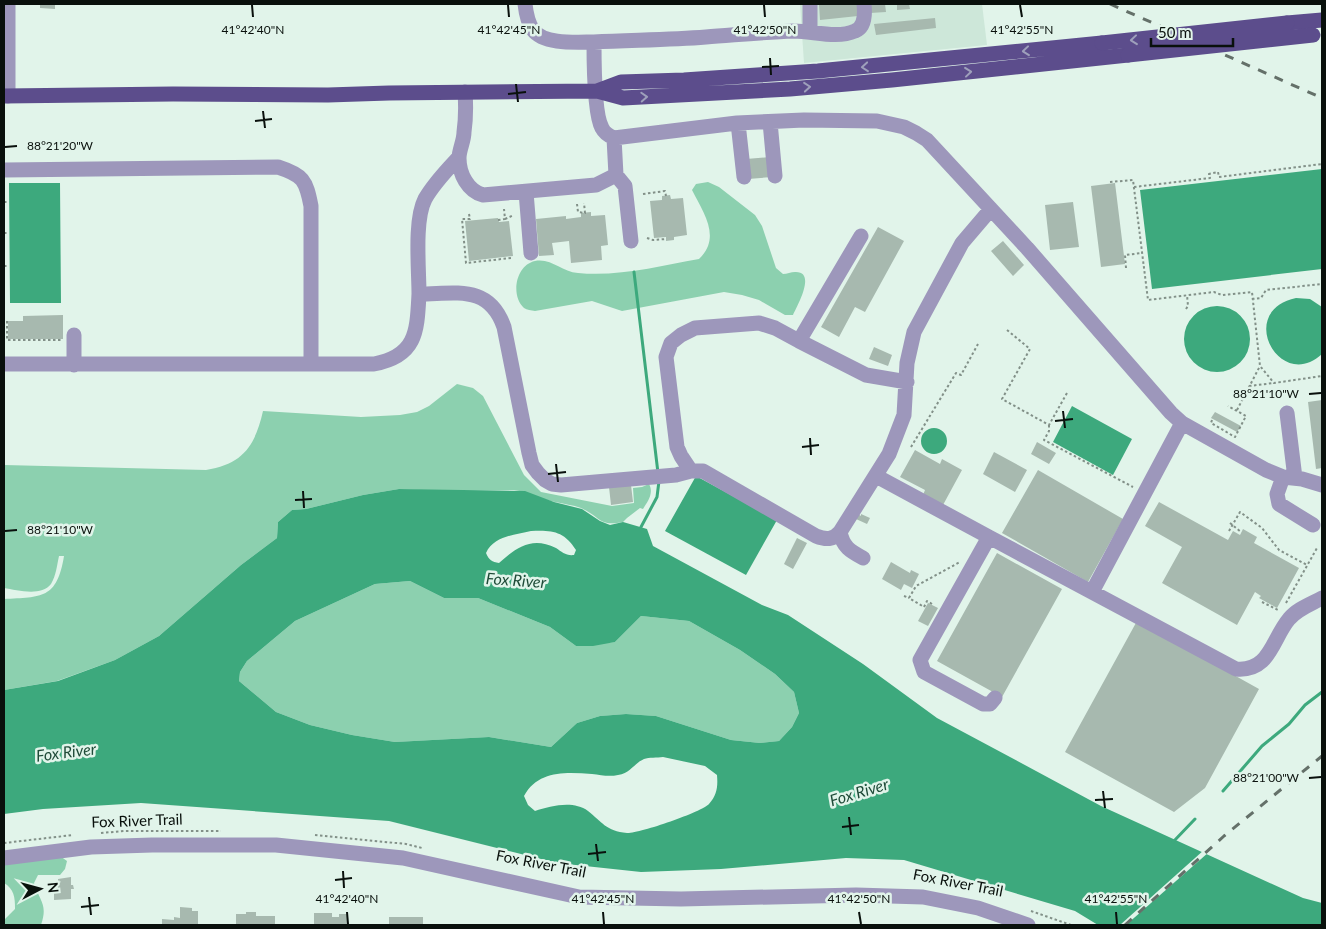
<svg xmlns="http://www.w3.org/2000/svg" width="1326" height="929" font-family="Lato,sans-serif">
<style>
.built{fill:#cde7d9}
.green{fill:#8cd0af}
.water{fill:#3da97d;fill-rule:evenodd}
.pier{fill:#e1f4ea}
.lines{fill:none;stroke-linecap:round;stroke-linejoin:round}
.stream{stroke:#3da97d;stroke-width:3}
.building{fill:#a7b9af}
.path{stroke:#829088;stroke-width:2;stroke-dasharray:2.5 2.5;stroke-linecap:butt}
.minor{stroke:#9d97bb;stroke-width:15}
.major{stroke:#5c4d8c;stroke-width:15}
.rail{stroke:#647069;stroke-width:3;stroke-dasharray:9 9;stroke-linecap:butt}
.major-bridge{stroke:#5c4d8c;stroke-width:15}
.oneway{stroke:#9ea0bb}
.ticks{fill:none;stroke:#09100c;stroke-width:2}
.labels{text-anchor:middle;stroke-width:5;stroke-linejoin:round;paint-order:stroke}
.street-label{font-size:15px;fill:#09100c;stroke:#e1f4ea}
.water-label{font-size:16px;font-style:italic;fill:#1f4b38;stroke:#e1f4ea}
.ticks-label{font-size:12px;text-anchor:middle;fill:#09100c;stroke:#e1f4ea;stroke-width:5;stroke-linejoin:round;paint-order:stroke}
</style>
<rect width="100%" height="100%" fill="#e1f4ea"/>
<!-- built -->
<path class="built" d="M800,4H982L987,45L804,63Z"/>
<!-- green -->
<path class="green" d="M708,182L719,187L755,215L762,226L776,268L783,274C787,274 791,272 795,272C817,271 797,306 793,315H785L759,300L742,295L724,292L622,311L592,301L535,311C531,310 527,310 524,308C510,295 516,265 535,261C552,258 561,272 578,273C618,277 660,266 699,259C722,237 703,212 692,190L696,184Z
M457,384L473,388L483,396L524,475L541,492L612,506L634,503L633,488L642,487L649,484C654,493 648,501 643,509L640,508L627,518L623,522C599,527 601,517 581,508C573,505 564,504 555,502C540,499 529,492 514,490L441,491L399,489L363,495L306,509L292,510L278,522L277,538L241,565L159,636L115,660L57,681L4,690V599C42,597 57,599 64,556H59C57,565 56,576 51,584C41,597 17,590 4,588V465L206,470C243,464 255,446 263,411L361,417L400,415L417,412L429,406Z
M410,581L444,598H478L550,627L576,646L615,642L641,616L689,621L740,650L775,674L794,692L799,713L792,727L779,741L760,743L731,740L656,716L626,714L600,716L577,723L551,747L489,737L395,742L352,735L310,725L276,712L239,681L240,672L247,661L295,621L375,584Z
M60,856L67,861L65,869L60,875H38L34,883C40,902 48,904 41,925H4V920L15,909C15,897 14,889 4,883V862Z"/>
<!-- water -->
<path class="water" d="M1322,169V269L1152,289L1140,190Z
M9,183H60L61,303H10Z
M1296,298L1310,299L1322,307V354C1280,393 1235,311 1296,298Z
M1184 339a33 33 0 1 1 66 0a33 33 0 1 1-66 0Z
M1072,406L1132,439L1113,475L1053,442Z
M921 441a13 13 0 1 1 26 0a13 13 0 1 1-26 0Z
M696,476L777,520L746,575L665,531Z
M399,489L525,491L554,502L582,509L600,521L610,525L623,522L647,529L653,546L762,605L788,615L863,664L937,718L1010,757L1101,806L1303,898L1322,903V925H1098L1075,911L904,860L846,858L721,869L641,872L557,863L389,821L141,803L43,809L4,814V690L58,681L115,660L159,636L241,565L277,538L278,522L292,510L306,509L363,495ZM531,531C552,530 564,531 576,550L574,555C566,556 562,552 556,548C532,536 517,547 499,563C492,562 489,560 486,553C494,536 514,535 531,531ZM410,581L444,598H478L550,627L576,646H593L615,642L641,616L689,621L740,650L775,674L794,692L799,713L792,727L779,741L760,743L731,740L656,716L626,714L600,716L577,723L551,747L489,737L395,742L352,735L310,725L276,712L239,681L240,672L247,661L295,621L375,584ZM663,757L705,766L717,775C718,787 717,795 709,804C702,812 638,834 627,833C606,831 602,822 588,811C573,800 551,806 535,811L528,805L524,796C538,770 566,772 592,774C601,775 609,777 618,775C631,773 633,764 644,759C649,757 657,758 663,757Z"/>
<!-- pier -->
<path class="pier" d="M1204,850L1209,852L1126,925H1120Z"/>
<g class="lines">
<!-- stream -->
<path class="stream" d="M634,272L658,473
M641,527L657,497L659,481
M1223,791L1262,746L1289,724L1305,705L1322,692
M1173,842L1195,819"/>
</g>
<!-- building -->
<path class="building" d="M40,4H55V9L40,8Z
M819,4H858V16L820,20Z
M869,4H885L886,12L870,13Z
M897,4H909L910,9L897,10Z
M935,18L936,28L876,35L874,24Z
M770,157L772,177L748,179L746,159Z
M1115,183L1125,264L1101,267L1091,186Z
M670,195L671,199L683,198L687,235L674,237V240L666,241V237L654,238L650,201L662,200V196Z
M1073,202L1079,247L1050,250L1045,205Z
M591,212V216L605,215L608,245L601,246L602,260L571,263L569,241L552,243L554,255L539,256L536,219L566,216V219L581,217V213Z
M498,218L499,222L509,221L513,256L469,261L465,221Z
M878,227L904,241L865,312L855,307L839,337L821,327Z
M1003,241L1024,265L1013,276L991,251Z
M63,315V339H8V321H23V316Z
M874,347L892,355L888,366L869,359Z
M1322,400V468L1316,469L1308,402Z
M1215,412L1241,426L1237,432L1211,418Z
M1037,442L1056,453L1049,464L1031,454Z
M915,450L940,464L942,459L962,470L943,505L923,495L925,490L900,477Z
M994,452L1027,470L1015,492L983,474Z
M1038,470L1123,519L1088,582L1002,533Z
M631,485L633,502L611,505L609,487Z
M1159,502L1228,540L1233,531L1240,535L1243,529L1257,537L1254,543L1299,568L1277,608L1259,598L1261,596L1255,592L1237,625L1162,583L1182,547L1145,526Z
M858,514L861,516V514L870,518L867,524L856,519Z
M797,538L807,543L793,569L784,564Z
M997,553L1062,589L1002,697L937,661Z
M891,562L910,573L911,570L919,574L912,588L904,584L901,590L882,579Z
M928,603L938,608L928,626L918,621Z
M1137,621L1259,689L1205,788L1174,812L1065,752Z
M71,877V885H73L74,889H71V899L54,900V889H58V879Z
M180,907L192,908V911H198V925H162V919L174,920V917L180,918Z
M246,912H256V916H275V925H236V914H246Z
M314,913H332V917H339V914H347V925H314Z
M389,917H423V925H389Z"/>
<g class="lines">
<!-- path -->
<path class="path" d="M1110,182L1133,180L1148,300L1214,292L1222,295L1252,292L1260,366L1274,383L1322,376
M1134,187L1210,178L1209,174L1218,172L1219,177L1322,164
M643,194L665,191L666,196
M4,202H7
M577,204L578,212L585,213L584,203
M469,214L470,219H462L466,263L511,258
M505,219L514,215
M498,220L505,219L504,209
M4,233H7
M647,238L653,240L666,239
M4,266H8
M1126,268L1125,255L1142,253
M1252,299L1261,298L1266,290L1322,284
M1186,309L1188,306L1187,295
M7,321V340H62
M1007,330L1030,349L1002,399L1049,425L1067,393
M1249,386L1274,383
M1237,410L1260,366
M1212,420L1211,423L1235,437L1246,416L1228,406
M1049,425V431L1044,440L1133,487
M911,447L956,373L961,375L978,344
M1230,523L1241,532
M1229,531L1240,512L1262,528L1279,550L1307,565
M904,596L909,598
M1262,602L1278,610
M1286,603L1317,548
M932,604L927,601L924,607L909,598L916,586L960,562
M101,833L124,831H221
M315,835L406,844L422,848
M4,843L73,835
M1031,911L1071,925"/>
<!-- minor -->
<path class="minor" d="M8,4V96
M525,4C526,13 528,23 533,30C544,45 578,42 594,42C594,60 594,114 602,128C605,134 609,136 614,138L737,123L804,120L877,121L904,127L916,133L927,140L940,154L1027,248L1171,413L1182,423L1266,470L1283,477L1302,479L1322,485
M810,4V31
M594,42C631,40 669,40 706,37C735,35 764,32 794,31C813,31 837,39 855,31C865,27 865,13 864,4
M465,92C466,106 466,118 464,132C464,141 459,150 459,158C459,174 468,191 483,195L596,185L616,175L614,138
M770,122L775,176
M738,123L744,177
M459,157C447,170 434,183 425,199C414,220 419,269 419,294C456,294 489,284 504,327L529,453L532,465L538,473L545,480L552,484L561,485L676,475L691,471H703L816,536C826,540 833,540 840,532L889,454L904,415L907,363L914,332L962,243L991,209
M4,170L278,167C303,175 306,180 311,206V364
M616,175L625,186L631,241
M526,192L531,253
M861,236L799,341L866,375L907,382
M74,335V365
M4,364H374C417,356 417,331 419,294
M1287,413L1295,478
M691,471L681,456L677,447L666,357L671,343L681,335L695,328L759,323L775,328L799,341
M876,476L989,537L920,660L924,672L983,704H990L995,698
M1283,477L1277,494L1279,504L1313,525
M840,532C843,547 850,551 863,558
M989,537L1236,669C1270,672 1272,639 1289,619C1297,609 1311,604 1322,598
M1092,592L1182,423
M4,858L91,847L152,845H276L403,858L579,897L681,899L856,895L923,897L978,908L1028,925"/>
<!-- major -->
<path class="major" d="M1287,23L1322,20
M597,91L621,82L684,80L818,71L1102,43
M4,96L173,94L328,95L389,93L597,91L623,98L790,89L892,80L1128,55"/>
<!-- rail -->
<path class="rail" d="M1110,4L1322,98
M1125,925L1224,836L1322,756"/>
<!-- major-bridge -->
<path class="major-bridge" d="M1102,43L1287,23
M1128,55L1313,35"/>
</g>
<!-- one-way arrows -->
<defs><path id="oneway-chevron" d="M-2-3.5L2.5 0L-2 3.5" fill="none" stroke-width="1.6" stroke-linecap="round" stroke-linejoin="round" transform="scale(1.25)"/></defs>
<g class="oneway">
<use href="#oneway-chevron" transform="translate(1134 40) rotate(174)"/>
<use href="#oneway-chevron" transform="translate(1026 51) rotate(174)"/>
<use href="#oneway-chevron" transform="translate(865 67) rotate(175)"/>
<use href="#oneway-chevron" transform="translate(968 72) rotate(-6)"/>
<use href="#oneway-chevron" transform="translate(807 87) rotate(-5)"/>
<use href="#oneway-chevron" transform="translate(644 97) rotate(-3)"/>
</g>
<!-- ticks -->
<path class="ticks" d="M252,5L253,17M508,5L509,17M764,5L765,17M1020,5L1022,17M770,58L771,75M762,67L779,66M516,84L518,102M508,94L526,92M263,111L265,128M255,121L272,119M5,147L17,146M1309,394L1321,393M1063,411L1065,428M1055,421L1073,419M810,438L811,455M802,447L819,445M556,464L558,482M548,474L566,472M303,491L304,508M295,500L312,499M5,531L17,530M1309,778L1321,777M1103,791L1105,808M1095,800L1113,799M849,817L851,835M842,827L859,825M596,844L598,861M588,854L606,852M343,871L344,888M335,880L352,878M89,897L91,915M81,907L99,905M347,912L348,924M603,912L604,924M859,912L861,924M1116,912L1117,924"/>
<g class="labels">
<!-- street labels -->
<g class="street-label">
<text transform="translate(137 821) rotate(-2)" y="5">Fox River Trail</text>
<text transform="translate(541 864) rotate(11)" y="5">Fox River Trail</text>
<text transform="translate(958 883) rotate(11)" y="5">Fox River Trail</text>
</g>
<!-- water labels -->
<g class="water-label">
<text transform="translate(516 580) rotate(4)" y="6">Fox River</text>
<text transform="translate(66 752) rotate(-7)" y="6">Fox River</text>
<text transform="translate(859 792) rotate(-17)" y="6">Fox River</text>
</g>
</g>
<g class="ticks-label">
<text x="253" y="34">41°42'40"N</text>
<text x="509" y="34">41°42'45"N</text>
<text x="765" y="34">41°42'50"N</text>
<text x="1022" y="34">41°42'55"N</text>
<text x="60" y="150">88°21'20"W</text>
<text x="1266" y="398">88°21'10"W</text>
<text x="60" y="534">88°21'10"W</text>
<text x="1266" y="782">88°21'00"W</text>
<text x="347" y="903">41°42'40"N</text>
<text x="603" y="903">41°42'45"N</text>
<text x="859" y="903">41°42'50"N</text>
<text x="1116" y="903">41°42'55"N</text>
</g>
<!-- border -->
<rect width="1326" height="929" fill="none" stroke="#09100c" stroke-width="10"/>
<!-- north arrow -->
<g transform="translate(40 889) rotate(84)" stroke="#e1f4ea" stroke-width="4" paint-order="stroke">
<path d="M0-4L9 19L0 12L-9 19Z" fill="#09100c"/>
<text y="-8" font-size="14" font-weight="bold" text-anchor="middle" fill="#09100c">N</text>
</g>
<!-- scale -->
<path d="M1151 38v8h82v-8" fill="none" stroke="#09100c" stroke-width="2.5"/>
<text x="1158" y="38" font-size="15" fill="#09100c" stroke="#e1f4ea" stroke-width="4" paint-order="stroke">50 m</text>
</svg>
